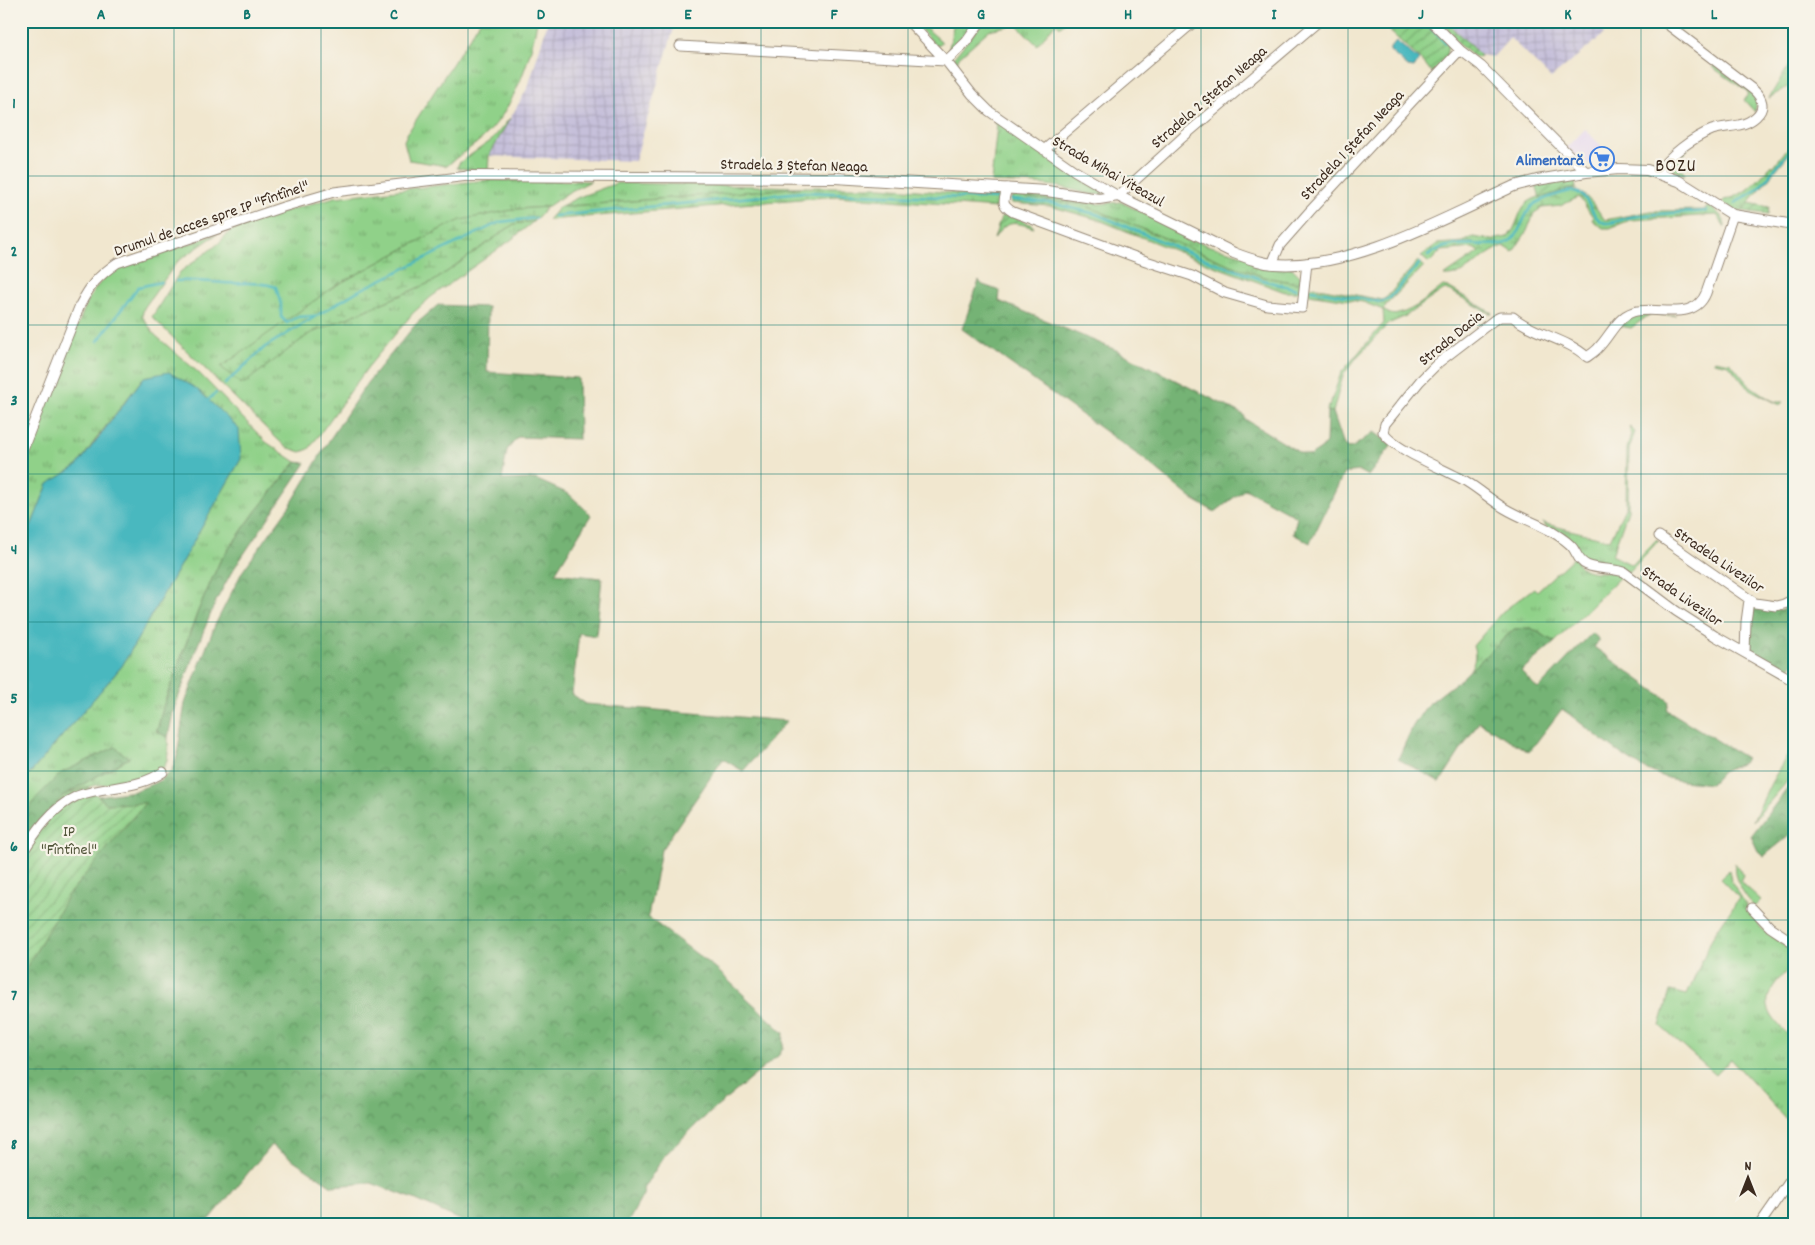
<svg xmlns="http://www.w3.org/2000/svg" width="1815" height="1245" font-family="Dekko,sans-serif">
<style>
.built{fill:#e3d3f2}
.industrial{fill:url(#industrial-grid)}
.grass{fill:url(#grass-tufts);stroke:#667e54}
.forest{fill:url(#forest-crowns);stroke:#586e4a}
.wetland{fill:url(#wetland-marsh);stroke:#667e54}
.garden{fill:url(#garden-furrows);stroke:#667e54}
.water{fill:#49b8bf;stroke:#42716e}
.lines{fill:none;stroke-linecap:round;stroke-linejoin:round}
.stream{stroke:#49b8bf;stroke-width:2.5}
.minor-casing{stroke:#968876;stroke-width:11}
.tertiary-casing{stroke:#968876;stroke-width:12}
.minor{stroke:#fff;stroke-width:9}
.tertiary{stroke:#fff;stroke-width:10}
.grid{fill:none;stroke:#0f766e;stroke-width:1;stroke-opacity:0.55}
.labels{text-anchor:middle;stroke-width:4.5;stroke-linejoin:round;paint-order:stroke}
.street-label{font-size:16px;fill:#3b2a1e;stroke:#f7f3e8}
.shop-label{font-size:16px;font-weight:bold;fill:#366cbe;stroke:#f7f3e8;text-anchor:end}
.park-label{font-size:16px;fill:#505439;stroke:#f7f3e8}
.quarter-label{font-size:19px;letter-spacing:1px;fill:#3b2a1e;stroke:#f7f3e8}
.neatline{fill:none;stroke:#0f766e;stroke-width:2}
.grid-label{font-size:16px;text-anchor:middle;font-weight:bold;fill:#0f766e}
</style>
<defs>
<pattern id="industrial-grid" width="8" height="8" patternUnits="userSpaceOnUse" patternTransform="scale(1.25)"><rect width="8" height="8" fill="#c6c0da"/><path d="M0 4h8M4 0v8" fill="none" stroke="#aba5bb"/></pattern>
<pattern id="grass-tufts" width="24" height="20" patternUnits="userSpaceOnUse" patternTransform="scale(1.25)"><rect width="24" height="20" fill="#90d189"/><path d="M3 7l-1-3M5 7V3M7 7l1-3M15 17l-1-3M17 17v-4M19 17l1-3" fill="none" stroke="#77aa6f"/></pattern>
<pattern id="forest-crowns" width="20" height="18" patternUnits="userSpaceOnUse" patternTransform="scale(1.25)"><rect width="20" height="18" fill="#74b375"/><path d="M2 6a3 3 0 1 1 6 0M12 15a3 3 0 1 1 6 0" fill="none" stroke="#60925f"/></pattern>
<pattern id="wetland-marsh" width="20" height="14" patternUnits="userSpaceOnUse" patternTransform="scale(1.25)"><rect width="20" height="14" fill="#90d189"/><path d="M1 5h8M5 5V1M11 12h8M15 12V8" fill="none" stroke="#77aa6f"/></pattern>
<pattern id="garden-furrows" width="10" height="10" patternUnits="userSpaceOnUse" patternTransform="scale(1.25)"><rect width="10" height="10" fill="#90d189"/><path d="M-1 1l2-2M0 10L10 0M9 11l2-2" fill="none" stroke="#77aa6f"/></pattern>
</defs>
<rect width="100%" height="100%" fill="#f7f3e8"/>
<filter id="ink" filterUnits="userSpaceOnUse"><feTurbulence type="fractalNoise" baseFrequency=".02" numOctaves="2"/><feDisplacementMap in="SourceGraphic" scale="10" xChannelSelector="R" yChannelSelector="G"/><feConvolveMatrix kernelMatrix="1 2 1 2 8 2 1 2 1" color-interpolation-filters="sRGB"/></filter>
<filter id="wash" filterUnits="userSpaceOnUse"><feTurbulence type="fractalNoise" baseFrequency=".0096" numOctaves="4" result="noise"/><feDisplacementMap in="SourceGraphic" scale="20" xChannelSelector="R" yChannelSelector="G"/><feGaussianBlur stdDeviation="1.12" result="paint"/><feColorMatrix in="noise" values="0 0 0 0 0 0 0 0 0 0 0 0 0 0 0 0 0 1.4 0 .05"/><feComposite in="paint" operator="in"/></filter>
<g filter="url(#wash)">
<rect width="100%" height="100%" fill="#f1e7cf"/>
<!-- built -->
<path class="built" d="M1585,129L1607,152L1609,157L1616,163L1584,164L1567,148Z"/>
<!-- industrial -->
<path class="industrial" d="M548,21H676L635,161L489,156L528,87Z
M1446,21H1593L1604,34L1551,78L1510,38L1493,57L1480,55Z"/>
<!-- grass -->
<path class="grass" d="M480,21H537C531,59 514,107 486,135C474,147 459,154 447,166L409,160L404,141L407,134Z
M913,21H918L941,41V43L936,46Z
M954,21H977L964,40L951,50L949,48Z
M984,21H1066L1060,27L1056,23L1037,45L1016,24L989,30L959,57L956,64L954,62L955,56Z
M1715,65L1749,90L1757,100L1755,112L1744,100L1748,94L1747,91L1712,67Z
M510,118L489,156L488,171L457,168L459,163L492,140Z
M995,119L1042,154L1104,193L1103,195C1088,195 1076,190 1061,187C1038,183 1014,183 991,182L997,125L994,123Z
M487,180L591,181L569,192L547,207L517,209L439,230L335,286L222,367L278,357L309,334L434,281L514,224L534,221L511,240L431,297L413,313L368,367L309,449L301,452L286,447L274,436L152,317L180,272L218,244L230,231L286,211L335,197Z
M617,183L805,187L559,207L579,197Z
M1015,196L1051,197L1098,204L1121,202L1206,245L1292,268L1300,276L1302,284L1264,277L1228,264L1084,205Z
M217,234L177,262L144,308L142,316L155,335L200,374L266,442L296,462L256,511L220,561L198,611L164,704L157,731L168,738C168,746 169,758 165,765C154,784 106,782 87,787C79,789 72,792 64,795L129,758L37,797L21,821V784L122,666L241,459L144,377L96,439L77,466L48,484L21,551V464L86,305C93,290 101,280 114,270Z
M1443,286L1448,287L1492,313H1489L1452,292L1446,289L1443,290L1404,317L1388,324L1358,356L1343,375L1333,412L1327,411L1328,405H1330L1341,373L1384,323L1383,310C1388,313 1392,316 1398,314C1415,310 1430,296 1443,286Z
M1714,360L1731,363L1748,384L1769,399L1776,402H1783L1780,405L1755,392L1745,385L1729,365L1714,362Z
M1629,426L1635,432L1629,449L1628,510L1612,555L1632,565L1657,539L1658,541L1629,572L1586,562L1542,523L1610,540L1626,506L1627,449L1631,433Z
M1574,557C1576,560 1578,564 1581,567C1592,576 1610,569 1622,575L1555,642L1531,628L1514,629L1469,672C1474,662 1477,657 1473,646L1502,612L1534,588L1537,591Z
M1794,744V767L1785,784L1753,821L1771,783Z
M1735,863L1743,875L1740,881L1761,900L1754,907C1745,894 1732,880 1735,863Z
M1729,870L1731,881L1761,928L1794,953V964C1760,996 1758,1008 1794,1040V1137L1787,1120L1731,1059L1716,1075L1660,1026L1670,991L1687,995L1712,938L1739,898L1720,879Z"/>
<!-- forest -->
<path class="forest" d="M979,281L983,285L1000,291L999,301L1116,350L1244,415L1245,419L1300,453L1310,456L1321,449L1326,443L1327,411L1333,412L1344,445L1348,448L1353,447L1374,432L1392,445L1368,476L1359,471L1344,473L1310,543L1293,534L1297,517L1245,489L1215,512L1192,499L1145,460L962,329Z
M438,305L488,307L487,372L578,378L579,439L518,437L507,450L502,480L535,479L569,494L591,515L555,573L602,578L596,636L579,633L572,694L586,704L787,721L743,771L723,759L661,850L648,917L715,968L784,1033L783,1048L779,1055L699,1122L665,1155L643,1189L644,1193L627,1224H469L414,1199L371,1183L332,1186L271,1145L206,1224H21V977L68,895L144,804H107L98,796L135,791L160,781L172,770L177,756L185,703L215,625L242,572L291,504L330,439L367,383L416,324Z
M296,462L306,463L231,573L216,601L197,647L173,712L168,738L157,731L164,704L198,611L220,561L256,511Z
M1755,605L1781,610L1788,606L1790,610H1794V662L1787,673L1747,651C1748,637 1745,616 1755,605Z
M1531,628L1555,642L1521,671L1538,689L1592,633L1600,640L1594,647L1669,701L1667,710L1746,758L1743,763L1722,772L1711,784C1696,782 1680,782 1665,777C1629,766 1593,731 1562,709L1529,752L1479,722L1440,782L1398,759L1413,726L1427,705L1462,678L1514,629Z
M115,747L129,758L64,795L34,827L21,848V821L37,797L61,773Z
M1794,778V829L1790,835L1764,856L1758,851L1751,836L1790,785Z"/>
<!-- wetland -->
<path class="wetland" d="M1794,57V83L1769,98Z
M1794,140V148L1742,211L1734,210L1722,202L1724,200C1745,196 1758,180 1772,165L1773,167Z
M805,187H882L1000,197L996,208L837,196L548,220L559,207Z
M1568,189C1586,190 1595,207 1605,220L1651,211L1704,210L1709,206C1716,211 1725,217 1725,227L1717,215L1630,220L1610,228H1603L1592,220L1593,217L1579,197L1560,206L1542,208L1534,213L1527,231L1513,252L1504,246C1482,253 1467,278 1444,276L1479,252L1473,248L1441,251L1429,263L1421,256L1437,244L1463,242L1473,237L1492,240L1507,237C1518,228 1518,210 1527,203C1535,196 1557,192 1568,189Z
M1015,196L1084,205L1228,264L1264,277L1302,284L1301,292H1285L1206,263L1099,220L1050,206L1011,203V198Z
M547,207L534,221L514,224L434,281L309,334L242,385L221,367L335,286L439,230L461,220L517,209Z
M1418,261L1424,266L1386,305L1383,310L1363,302L1308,294V286L1382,300L1387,297Z"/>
<!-- garden -->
<path class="garden" d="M1384,21H1427L1448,42L1446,59L1432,73L1426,65L1382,24Z
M1445,21L1480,55L1479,58C1465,54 1448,35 1445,21Z
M1689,147C1682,157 1678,163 1685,175L1668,167V164Z
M1566,180H1575L1576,189H1568L1540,198L1536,186Z
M1749,203L1769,207L1768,214L1742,211Z
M1006,213L1032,225L1034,228C1015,222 1006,219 994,239L1001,217Z
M1637,314L1676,315H1649L1631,328L1620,326L1626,319Z
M88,787L107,804L145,803L68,895L21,977V848L34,827L64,795Z"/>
<!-- water -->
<path class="water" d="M1396,41L1419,60L1414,68L1408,67L1390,51V48Z
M169,372L197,389L239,429L241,459L122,666L21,784V551L48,484L77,466L144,377Z"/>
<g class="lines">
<!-- stream -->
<path class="stream" d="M1424,21L1445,43
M1011,200L1051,203L1096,214L1197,256L1266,281L1297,289
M1735,203L1758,189L1794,146
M554,216L803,192L997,199
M1428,256C1447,238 1478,247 1502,244C1520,241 1521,219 1531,207C1539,199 1556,195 1566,192C1591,186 1588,219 1605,223C1613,224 1624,218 1631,217C1656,213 1682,213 1707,211
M176,281C193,280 208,282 224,283C241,284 260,281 276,287L281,305V317L287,323L297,317L314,316
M1311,290L1381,302L1390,298L1420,263
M98,341L138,287L161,282
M225,384L265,347L356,292L500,222L536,218
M207,401L216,393"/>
</g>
</g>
<g filter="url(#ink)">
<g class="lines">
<defs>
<path id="minor" d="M908,21L946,61L972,94L989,111L1075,171L1118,196L1183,137L1319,21
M1431,21L1460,50L1481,66L1586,172
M680,46L946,61L966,42L981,21
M1044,150L1195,21
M1658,173C1667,156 1694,137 1712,130C1721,127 1730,127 1739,125C1750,123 1766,113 1761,100C1759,95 1755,91 1751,88L1663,21
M1007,188C1004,201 1000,204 1013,212L1146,261L1192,276L1225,293L1267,305L1302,308L1307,263
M1733,215L1706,293C1694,323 1657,305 1633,312C1617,317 1610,336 1599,347C1596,351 1591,354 1587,357C1566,338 1535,335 1513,317H1500L1494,320L1438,363L1420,381L1385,424L1383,432C1392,449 1449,471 1467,482C1480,490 1491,500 1504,508C1519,517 1534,522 1549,530C1557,535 1567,540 1573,548C1577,554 1579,562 1587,565C1598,570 1612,568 1624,572L1676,611L1715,636L1794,681
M1272,264L1280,245L1310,211L1460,50
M21,454L80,305C91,284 97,277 117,263L283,207L334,192L468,176
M1659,536L1755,603L1776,606L1784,604L1794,599
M1745,653L1746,622L1749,600
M21,855C35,833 52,807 77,796C105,785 137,790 163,772
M1752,908L1770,927L1794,943
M1760,1224L1794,1175"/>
<path id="tertiary" d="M468,176L835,178L1047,191L1099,199L1118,196L1234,253C1247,258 1260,263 1274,264C1353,270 1444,218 1514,186L1537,180L1586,172L1619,169L1647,170L1679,181L1733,215L1794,225"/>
</defs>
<!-- minor casing -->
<use href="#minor" class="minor-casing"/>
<!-- tertiary casing -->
<use href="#tertiary" class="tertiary-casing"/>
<!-- minor -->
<use href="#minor" class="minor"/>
<!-- tertiary -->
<use href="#tertiary" class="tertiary"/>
</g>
</g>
<!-- grid -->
<path class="grid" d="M174,21V1224M321,21V1224M468,21V1224M614,21V1224M761,21V1224M908,21V1224M1054,21V1224M1201,21V1224M1348,21V1224M1494,21V1224M1641,21V1224M21,176H1794M21,325H1794M21,474H1794M21,622H1794M21,771H1794M21,920H1794M21,1069H1794"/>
<!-- icons -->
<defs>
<symbol id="supermarket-ring" viewBox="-11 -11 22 22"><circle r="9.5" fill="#f7f3e8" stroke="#3f7fe0" stroke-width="1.5"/><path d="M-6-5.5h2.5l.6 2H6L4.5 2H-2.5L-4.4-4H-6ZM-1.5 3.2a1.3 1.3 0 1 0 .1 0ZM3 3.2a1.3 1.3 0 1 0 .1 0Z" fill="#3f7fe0"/></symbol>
</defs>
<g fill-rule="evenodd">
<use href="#supermarket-ring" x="1588" y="145" width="28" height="28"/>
</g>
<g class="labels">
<!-- street labels -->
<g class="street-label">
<text transform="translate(1208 96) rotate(-41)" y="6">Stradela 2 Ștefan Neaga</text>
<text transform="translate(1351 144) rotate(-47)" y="6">Stradela 1 Ștefan Neaga</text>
<text transform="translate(794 164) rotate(1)" y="6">Stradela 3 Ștefan Neaga</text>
<text transform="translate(1109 170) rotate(30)" y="6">Strada Mihai Viteazul</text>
<text transform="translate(211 217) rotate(-19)" y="6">Drumul de acces spre IP "Fîntînel"</text>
<text transform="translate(1450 337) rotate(-39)" y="6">Strada Dacia</text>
<text transform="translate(1720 559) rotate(34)" y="6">Stradela Livezilor</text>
<text transform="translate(1683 595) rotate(35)" y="6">Strada Livezilor</text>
</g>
<!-- shop labels -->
<g class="shop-label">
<text x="1584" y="165">Alimentară</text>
</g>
<!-- park labels -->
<g class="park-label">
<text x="69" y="836">IP<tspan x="69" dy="18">"Fîntînel"</tspan></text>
</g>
<!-- quarter labels -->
<g class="quarter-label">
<text x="1676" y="171">BOZU</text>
</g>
</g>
<!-- margin -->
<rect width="1815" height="1245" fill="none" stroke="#f7f3e8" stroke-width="55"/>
<!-- north arrow -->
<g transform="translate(1748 1178)" stroke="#f7f3e8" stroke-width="4" paint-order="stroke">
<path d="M0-4L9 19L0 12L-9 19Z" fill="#3b2a1e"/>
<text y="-8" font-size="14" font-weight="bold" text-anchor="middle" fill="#3b2a1e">N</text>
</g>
<rect x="28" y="28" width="1760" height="1190" class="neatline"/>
<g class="grid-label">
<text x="101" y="19">A</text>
<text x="247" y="19">B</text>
<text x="394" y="19">C</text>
<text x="541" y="19">D</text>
<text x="688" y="19">E</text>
<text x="834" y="19">F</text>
<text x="981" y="19">G</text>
<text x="1128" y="19">H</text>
<text x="1274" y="19">I</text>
<text x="1421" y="19">J</text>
<text x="1568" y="19">K</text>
<text x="1714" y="19">L</text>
<text x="14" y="108">1</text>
<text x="14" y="256">2</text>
<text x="14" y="405">3</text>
<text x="14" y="554">4</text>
<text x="14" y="703">5</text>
<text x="14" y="851">6</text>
<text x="14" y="1000">7</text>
<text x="14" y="1149">8</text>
</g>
</svg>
